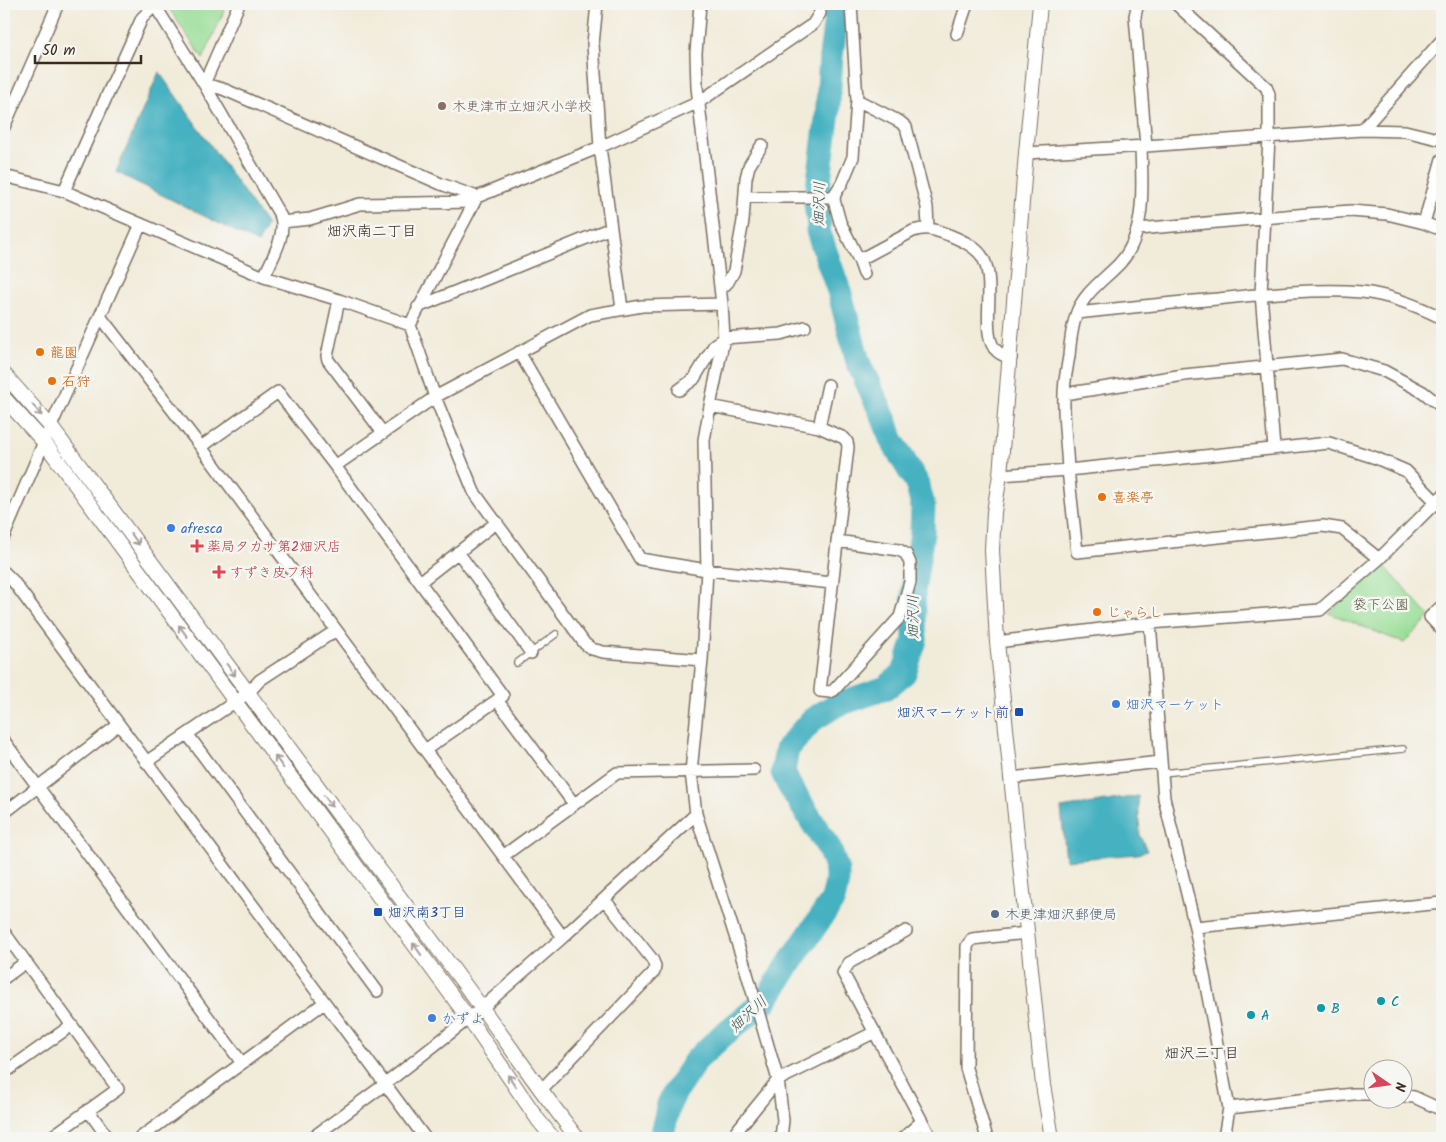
<svg xmlns="http://www.w3.org/2000/svg" width="1446" height="1142" font-family="Kalam,'Klee One',sans-serif">
<style>
.green{fill:#98de97;stroke:#6a845a}
.water{fill:#44b1c1;stroke:#406e70}
.lines{fill:none;stroke-linecap:round;stroke-linejoin:round}
.river{stroke:#44b1c1;stroke-width:25}
.service-casing{stroke:#7b6e5f;stroke-width:8}
.minor-casing{stroke:#7b6e5f;stroke-width:14}
.tertiary-casing{stroke:#7b6e5f;stroke-width:16}
.service{stroke:#fff;stroke-width:5.5}
.minor{stroke:#fff;stroke-width:11}
.tertiary{stroke:#fff;stroke-width:14}
.oneway{stroke:#a79f9a}
.education-dot{fill:#8d6e63;stroke:#f6f6f2;stroke-width:2}
.food-dot{fill:#e8710a;stroke:#f6f6f2;stroke-width:2}
.shop-dot{fill:#3f7fe0;stroke:#f6f6f2;stroke-width:2}
.health-dot{fill:#e0444e;stroke:#f6f6f2;stroke-width:2}
.transit-dot{fill:#1a4fb4;stroke:#f6f6f2;stroke-width:2}
.service-dot{fill:#5c6f8a;stroke:#f6f6f2;stroke-width:2}
.culture-dot{fill:#0f9aa8;stroke:#f6f6f2;stroke-width:2}
.labels{text-anchor:middle;stroke-width:5;stroke-linejoin:round;paint-order:stroke}
.education-label{font-size:14px;fill:#785e54;stroke:#f6f6f2;text-anchor:start}
.food-label{font-size:14px;fill:#c56008;stroke:#f6f6f2;text-anchor:start}
.shop-label{font-size:14px;fill:#366cbe;stroke:#f6f6f2;text-anchor:start}
.health-label{font-size:14px;fill:#be3a42;stroke:#f6f6f2;text-anchor:start}
.park-label{font-size:14px;fill:#52573c;stroke:#f6f6f2}
.transit-label{font-size:14px;fill:#164399;stroke:#f6f6f2;text-anchor:end}
.service-label{font-size:14px;fill:#4e5e75;stroke:#f6f6f2;text-anchor:start}
.culture-label{font-size:14px;fill:#0d838f;stroke:#f6f6f2;text-anchor:start}
.water-label{font-size:15px;font-style:italic;fill:#3e5957;stroke:#f6f6f2}
.neighbourhood-label{font-size:15px;fill:#3b2a1e;stroke:#f6f6f2}
</style>
<rect width="100%" height="100%" fill="#f6f6f2"/>
<filter id="ink" filterUnits="userSpaceOnUse"><feTurbulence type="fractalNoise" baseFrequency=".02" numOctaves="2"/><feDisplacementMap in="SourceGraphic" scale="10" xChannelSelector="R" yChannelSelector="G"/><feConvolveMatrix kernelMatrix="1 2 1 2 8 2 1 2 1" color-interpolation-filters="sRGB"/></filter>
<filter id="wash" filterUnits="userSpaceOnUse"><feTurbulence type="fractalNoise" baseFrequency=".0096" numOctaves="4" result="noise"/><feDisplacementMap in="SourceGraphic" scale="20" xChannelSelector="R" yChannelSelector="G"/><feGaussianBlur stdDeviation="1.12" result="paint"/><feColorMatrix in="noise" values="0 0 0 0 0 0 0 0 0 0 0 0 0 0 0 0 0 1.4 0 .05"/><feComposite in="paint" operator="in"/></filter>
<g filter="url(#wash)">
<rect width="100%" height="100%" fill="#f1ebd9"/>
<!-- green -->
<path class="green" d="M166,4H227L203,59Z
M1382,563L1430,617L1404,643L1329,613Z"/>
<!-- water -->
<path class="water" d="M159,72L267,225L258,243L116,172Z
M1138,796L1140,835L1147,851L1137,854L1066,860L1061,808Z"/>
<g class="lines">
<!-- river -->
<path class="river" d="M661,1138L669,1104L675,1092L696,1060L723,1035L765,1001L793,958L833,900L837,882V871L829,848L789,785L783,772L787,749L812,720L836,705L886,688L904,673L915,640L913,591L922,533L923,506L917,483L891,439L886,423L858,362L840,294L818,231L819,225L816,203L827,119L831,56L838,4"/>
</g>
</g>
<g filter="url(#ink)">
<g class="lines">
<defs>
<path id="service" d="M517,663L556,634
M1162,773L1403,749"/>
<path id="minor" d="M154,4L204,84L281,217C286,237 272,258 264,277
M597,4L593,44L600,147L622,309
M700,4L696,53L697,87L722,304L724,338L710,406L704,440L707,570L702,660L691,772L696,814L746,970L778,1080L783,1120L781,1138
M851,4L857,100L853,157L842,183L835,194L834,200L840,222L859,260L864,274
M1140,4L1137,7L1135,16L1146,146
M1176,4L1266,87L1269,94V138L1261,294L1274,448
M957,34L967,4
M204,84L223,89L441,184L477,197
M204,84L239,4
M857,100L900,122L906,127L927,207L928,228
M4,127L58,4
M1362,130L1442,40
M1141,147C1142,184 1147,233 1120,263C1105,279 1083,293 1076,315C1072,328 1070,343 1069,356C1067,369 1064,381 1064,394C1063,419 1067,445 1068,470L1329,443L1376,458L1406,471L1442,508
M1026,153L1146,146L1362,130L1405,131L1442,140
M4,176L64,191L264,277L339,300L410,325
M64,191L142,18L155,5
M745,197H834
M282,222L310,219L360,204L474,202
M1424,223L1442,159
M1138,229L1308,214L1351,211L1387,214L1424,223L1442,230
M859,260L913,231C928,226 935,230 949,235C961,240 973,245 981,255C999,279 978,336 997,351C1001,355 1006,356 1011,358
M721,289L728,282L734,271L743,221L746,178L749,166L762,145
M339,300L327,356L328,360L383,433
M418,307L611,228
M1077,313C1123,308 1170,303 1217,299C1263,294 1316,288 1362,292C1389,295 1418,306 1442,318
M100,316L201,447L563,937
M519,352L640,559L707,570L832,583
M679,390L694,379L715,344L724,338L781,334L805,327
M1064,394L1184,375L1342,359L1384,371L1423,392L1442,407
M710,406L819,427L844,438L847,442L848,447L820,691L830,692L834,690L900,617L910,582V563L906,554L899,550L837,541
M819,427L828,385
M201,447L278,392L335,466L503,696L425,750
M335,466L435,397L590,315L642,306L722,304
M1000,475L1068,470L1077,552L1323,526L1342,529L1379,559
M4,536L44,442L141,224
M458,552L531,653
M4,572L13,581L425,1138
M420,582L497,522
M1442,606L1430,617L1442,630
M1150,623L1164,798L1195,927L1229,1108L1224,1138
M997,642L1150,623L1320,610L1379,559L1441,497
M702,660L603,652L592,649L585,644L474,492L435,397L410,325L477,197L600,147L699,102L813,24L820,13L819,4
M497,700L574,804
M188,735L377,991
M4,741L242,1063
M146,762L248,693L260,680L335,631
M1010,778L1161,762
M4,813L118,725
M503,856L617,773L754,770
M1195,927L1442,903
M906,931L849,963L843,973L931,1138
M4,932L118,1089L50,1138
M4,978L26,962
M4,1073L72,1025
M541,1090L654,972L655,966L652,959L604,899
M1404,1096L1414,1097L1442,1110
M1229,1108L1353,1094H1374
M88,1110L108,1138
M140,1138L324,1003
M312,1138L384,1085L482,1008L563,937L696,814
M731,1138L778,1080L875,1032
M903,1138L922,1121
M987,1138L966,1068L967,946L972,939L1027,933"/>
<path id="tertiary" d="M1040,4L1026,153L1000,475L994,512L992,550L997,642L1043,1085L1052,1138
M4,374L51,427L482,1008L541,1090L577,1138
M4,398L44,442L469,1019L539,1121L553,1138"/>
</defs>
<!-- service casing -->
<use href="#service" class="service-casing"/>
<!-- minor casing -->
<use href="#minor" class="minor-casing"/>
<!-- tertiary casing -->
<use href="#tertiary" class="tertiary-casing"/>
<!-- service -->
<use href="#service" class="service"/>
<!-- minor -->
<use href="#minor" class="minor"/>
<!-- tertiary -->
<use href="#tertiary" class="tertiary"/>
</g>
<!-- one-way arrows -->
<defs><path id="oneway-shaft" d="M-6 0H5M1.5-3L5.5 0L1.5 3" fill="none" stroke-width="1.6" stroke-linecap="round" stroke-linejoin="round" transform="scale(1.25)"/></defs>
<g class="oneway">
<use href="#oneway-shaft" transform="translate(37 410) rotate(49)"/>
<use href="#oneway-shaft" transform="translate(135 539) rotate(54)"/>
<use href="#oneway-shaft" transform="translate(183 631) rotate(-126)"/>
<use href="#oneway-shaft" transform="translate(231 670) rotate(54)"/>
<use href="#oneway-shaft" transform="translate(279 762) rotate(-126)"/>
<use href="#oneway-shaft" transform="translate(328 801) rotate(53)"/>
<use href="#oneway-shaft" transform="translate(417 949) rotate(-126)"/>
<use href="#oneway-shaft" transform="translate(512 1081) rotate(-125)"/>
</g>
</g>
<!-- markers -->
<circle class="education-dot" cx="442" cy="106" r="5"/>
<g class="food-dot">
<circle cx="40" cy="352" r="5"/>
<circle cx="52" cy="381" r="5"/>
<circle cx="1102" cy="497" r="5"/>
<circle cx="1097" cy="612" r="5"/>
</g>
<g class="shop-dot">
<circle cx="171" cy="528" r="5"/>
<circle cx="1116" cy="704" r="5"/>
<circle cx="432" cy="1018" r="5"/>
</g>
<g class="health-dot">
<path d="M194.5 538.5h5v5h5v5h-5v5h-5v-5h-5v-5h5z"/>
<path d="M216.5 564.5h5v5h5v5h-5v5h-5v-5h-5v-5h5z"/>
</g>
<g class="transit-dot">
<rect x="1014" y="707" width="10" height="10" rx="2.5"/>
<rect x="373" y="907" width="10" height="10" rx="2.5"/>
</g>
<circle class="service-dot" cx="995" cy="914" r="5"/>
<g class="culture-dot">
<circle cx="1381" cy="1001" r="5"/>
<circle cx="1321" cy="1008" r="5"/>
<circle cx="1251" cy="1015" r="5"/>
</g>
<g class="labels">
<!-- education labels -->
<g class="education-label">
<text x="452" y="111">木更津市立畑沢小学校</text>
</g>
<!-- food labels -->
<g class="food-label">
<text x="50" y="357">龍園</text>
<text x="62" y="386">石狩</text>
<text x="1112" y="502">喜楽亭</text>
<text x="1107" y="617">じゃらし</text>
</g>
<!-- shop labels -->
<g class="shop-label">
<text x="181" y="533">afresca</text>
<text x="1126" y="709">畑沢マーケット</text>
<text x="442" y="1023">かずよ</text>
</g>
<!-- health labels -->
<g class="health-label">
<text x="207" y="551">薬局タカサ第2畑沢店</text>
<text x="230" y="577">すずき皮フ科</text>
</g>
<!-- park labels -->
<g class="park-label">
<text x="1381" y="609">袋下公園</text>
</g>
<!-- transit labels -->
<g class="transit-label">
<text x="1009" y="717">畑沢マーケット前</text>
<text x="388" y="917" text-anchor="start">畑沢南3丁目</text>
</g>
<!-- service labels -->
<g class="service-label">
<text x="1005" y="919">木更津畑沢郵便局</text>
</g>
<!-- culture labels -->
<g class="culture-label">
<text x="1391" y="1006">C</text>
<text x="1331" y="1013">B</text>
<text x="1261" y="1020">A</text>
</g>
<!-- water labels -->
<g class="water-label">
<text transform="translate(819 204) rotate(-89)" y="5">畑沢川</text>
<text transform="translate(913 617) rotate(-90)" y="5">畑沢川</text>
<text transform="translate(748 1014) rotate(-43)" y="5">畑沢川</text>
</g>
<!-- neighbourhood labels -->
<g class="neighbourhood-label">
<text x="372" y="236">畑沢南二丁目</text>
<text x="1202" y="1058">畑沢三丁目</text>
</g>
</g>
<!-- margin -->
<rect width="1446" height="1142" fill="none" stroke="#f6f6f2" stroke-width="20"/>
<!-- north arrow -->
<g transform="translate(1388 1084) rotate(103)"><circle r="24" fill="#f6f6f2" stroke="#aba49d"/>
<path d="M0-4L9 19L0 12L-9 19Z" fill="#d1495b"/>
<text y="-8" font-size="14" font-weight="bold" text-anchor="middle" fill="#3b2a1e">N</text>
</g>
<!-- scale -->
<path d="M35 55v8h106v-8" fill="none" stroke="#3b2a1e" stroke-width="2.5"/>
<text x="42" y="55" font-size="15" fill="#3b2a1e" stroke="#f6f6f2" stroke-width="4" paint-order="stroke">50 m</text>
</svg>
